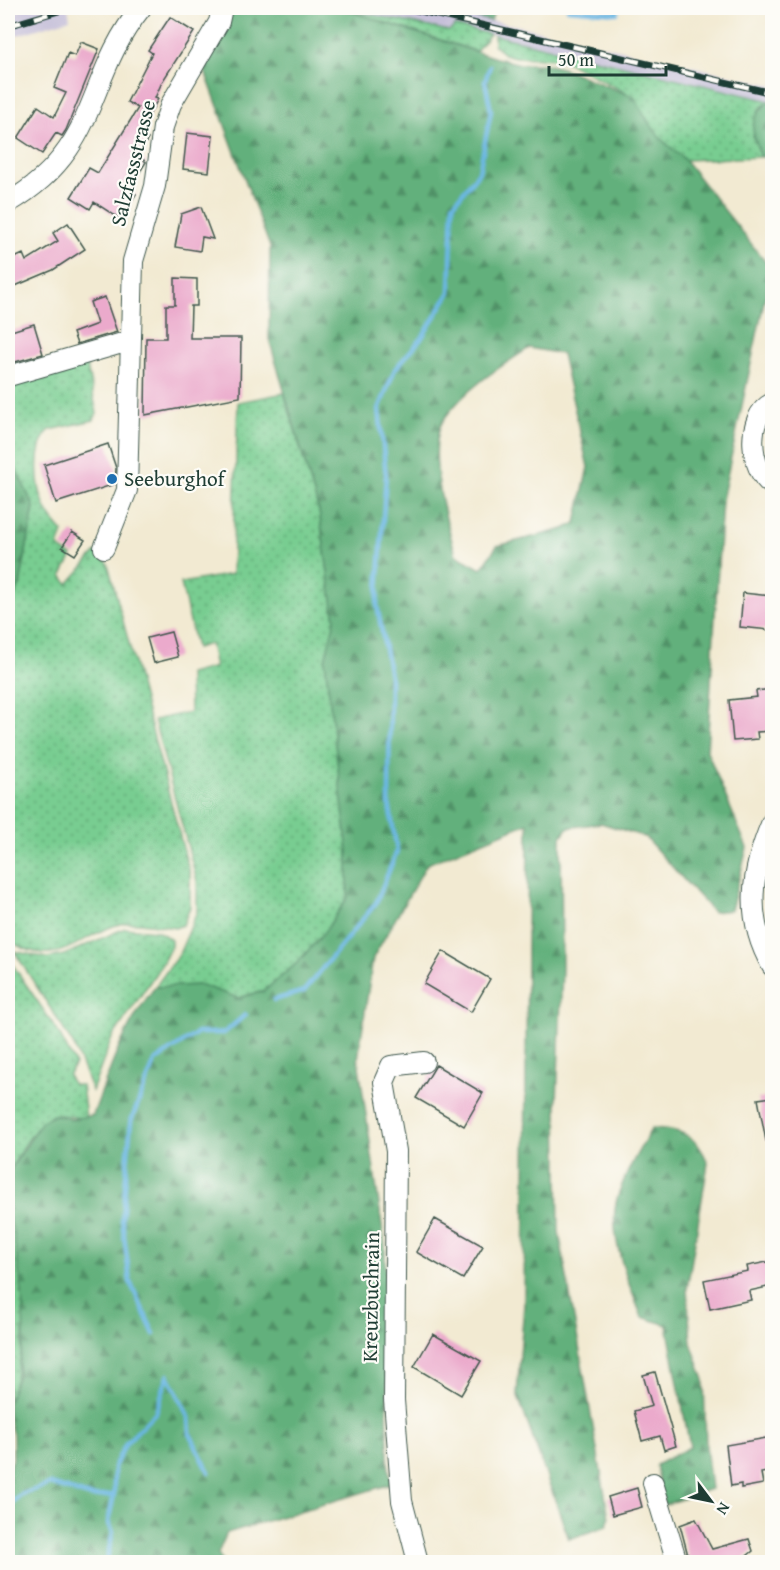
<svg xmlns="http://www.w3.org/2000/svg" width="780" height="1570" font-family="'Gentium Book Plus',serif">
<style>
.industrial{fill:#c6c0d9}
.grass{fill:url(#grass-dots);stroke:#4c8562;stroke-width:1.5}
.forest{fill:url(#forest-firs);stroke:#407658;stroke-width:1.5;fill-rule:evenodd}
.lines{fill:none;stroke-linecap:round;stroke-linejoin:round}
.stream{stroke:#6ab7e3;stroke-width:4.5}
.building{fill:#ebaacc}
.minor-casing{stroke:#3f574c;stroke-width:22}
.minor{stroke:#fff;stroke-width:20}
.rail-casing{stroke:#1f3d34;stroke-width:7}
.rail{stroke:#fdfcf7;stroke-width:4.5;stroke-dasharray:14;stroke-linecap:butt}
.poi-dot{fill:#1f6fb2;stroke:#fdfcf7;stroke-width:2}
.labels{text-anchor:middle;stroke-width:4.5;stroke-linejoin:round;paint-order:stroke}
.street-label{font-size:21px;fill:#1f3d34;stroke:#fdfcf7}
.poi-label{font-size:21px;fill:#1f3d34;stroke:#fdfcf7;text-anchor:start}
</style>
<defs>
<pattern id="grass-dots" width="8" height="8" patternUnits="userSpaceOnUse" patternTransform="scale(1.5)"><rect width="8" height="8" fill="#78cd91"/><path d="M2 2h.1M6 6h.1" fill="none" stroke="#62a877" stroke-width="1.8" stroke-linecap="round"/></pattern>
<pattern id="forest-firs" width="22" height="20" patternUnits="userSpaceOnUse" patternTransform="scale(1.5)"><rect width="22" height="20" fill="#62b07b"/><path d="M5 1l3.5 6h-7zM16 11l3.5 6h-7z" fill="#509066"/></pattern>
</defs>
<rect width="100%" height="100%" fill="#fdfcf7"/>
<filter id="ink" filterUnits="userSpaceOnUse"><feTurbulence type="fractalNoise" baseFrequency=".0167" numOctaves="2"/><feDisplacementMap in="SourceGraphic" scale="12" xChannelSelector="R" yChannelSelector="G"/><feConvolveMatrix kernelMatrix="1 2 1 2 8 2 1 2 1" color-interpolation-filters="sRGB"/></filter>
<filter id="wash" filterUnits="userSpaceOnUse"><feTurbulence type="fractalNoise" baseFrequency=".008" numOctaves="4" result="noise"/><feDisplacementMap in="SourceGraphic" scale="24" xChannelSelector="R" yChannelSelector="G"/><feGaussianBlur stdDeviation="1.35" result="paint"/><feColorMatrix in="noise" values="0 0 0 0 0 0 0 0 0 0 0 0 0 0 0 0 0 1.4 0 .05"/><feComposite in="paint" operator="in"/></filter>
<g filter="url(#wash)">
<rect width="100%" height="100%" fill="#f2ead2"/>
<!-- industrial -->
<path class="industrial" d="M26,8H68L70,19L8,38V15Z
M344,8H429L523,27L772,85V102L466,28L449,31L432,29Z"/>
<!-- grass -->
<path class="grass" d="M339,8L449,31L455,26L490,34L476,51Z
M494,35L770,101L759,109L753,136L761,157L685,160L661,139L649,123L634,97L567,62L554,59L515,57L504,54L494,45Z
M86,362L97,413L94,420L50,430C33,444 36,485 44,504C48,515 55,523 63,532L58,547L72,556L62,575L68,584L95,553L101,550L108,564L190,874V907L183,925L175,928C158,926 137,920 120,924C75,936 60,973 8,940V610L20,585L34,507L13,463L8,443V384Z
M284,393L319,511L335,620L325,661L348,851V897L324,933L297,963L264,991L238,998L201,985L155,987L179,954L189,931L197,911V881L154,720L190,712L189,674L215,667L210,644L196,648L181,583L232,574L238,402Z
M125,928L157,931L166,936L171,940V946L162,964L112,1038L92,1091L73,1044L14,951L47,958L64,955Z
M8,958L57,1030L75,1064L68,1075L73,1085H82L86,1118C76,1119 62,1113 53,1115C37,1119 16,1159 8,1174Z
M8,1214C27,1274 31,1342 8,1402Z"/>
<!-- forest -->
<path class="forest" d="M230,8H339L496,58L521,64H546L565,69L634,97L649,123L661,139L685,160L771,269L722,500L707,751L747,848L731,910L713,912L645,837L601,823L567,828L561,837L562,969L557,1102L559,1232L609,1518L607,1526L569,1539L517,1394L524,1304L528,823L427,864L373,958L358,1059L385,1246L388,1462L391,1484L227,1533L218,1553L222,1562H15L8,1553V1472L13,1459V1435L8,1417V1402L18,1375L24,1337L22,1292L13,1231L8,1214V1174L42,1121L55,1115L73,1119L93,1115C111,1066 123,1028 155,987L201,985L238,998L264,991L297,963L324,933L348,897V851L325,660L335,620L319,511L269,339L270,247L203,66L229,23ZM529,348L562,354L588,467L576,523L564,529L497,546L481,569L456,555C447,525 425,447 444,419C465,389 498,368 529,348Z
M429,8H495L491,21Z
M770,101L772,102V156L761,157C752,132 746,119 770,101Z
M8,443L13,463L34,507L20,585L8,610Z
M652,1128C681,1129 697,1135 708,1163L687,1289L691,1343L704,1380L706,1446L711,1489L664,1505L656,1465L690,1447L667,1325L642,1317C629,1286 607,1232 617,1199C624,1175 639,1150 652,1128Z"/>
<g class="lines">
<!-- stream -->
<path class="stream" d="M568,9L617,13L618,8
M274,1000L304,991L376,903L397,851L389,803L390,676L377,605L386,475L379,409L395,369L421,339L450,292L453,205L479,172L491,111L485,81L490,66
M154,1334L130,1282L122,1220L131,1121L155,1061L197,1033H224L245,1015
M168,1375L189,1417L190,1434L209,1472
M8,1507L20,1495L50,1484L92,1497L114,1495
M106,1562L113,1532L108,1522L114,1495V1467L126,1443L156,1412L168,1375"/>
</g>
<g id="blocks">
<!-- building -->
<path class="building" d="M170,17L194,32L162,82L155,98L158,99L139,133L148,139L138,155L146,162L129,190L136,194L120,219L94,202L90,209L71,197L89,168L98,173L138,108L127,102L152,53L148,50Z
M81,42L99,49L66,130L62,136L56,133L42,154L18,138L38,106L54,117L66,93L54,88L68,53L75,56Z
M187,133L213,136L209,172L183,169Z
M201,207L213,239L202,237L200,251L175,247L181,214Z
M68,223L85,249L53,270L8,289V261L23,254L26,261L58,241L53,233Z
M175,278L197,279V306H191L190,338H241L240,397L145,415L146,338H166V305H175Z
M105,297L117,332L77,344L73,333L97,324L90,302Z
M34,324L43,354L8,364V332Z
M108,444L116,468L115,484L56,503L44,465Z
M72,532L85,540L75,555L62,547Z
M743,593L772,596V625L770,630L740,627Z
M171,632L178,657L154,663L147,638Z
M772,689V731L757,732L758,739L733,741L729,700L757,697L756,691Z
M443,951L490,979L471,1012L424,984Z
M436,1065L483,1093L464,1126L416,1098Z
M772,1097V1140L766,1141L758,1099Z
M435,1219L483,1246L463,1279L416,1252Z
M772,1261V1286L749,1291L751,1300L710,1309L704,1280L748,1271L747,1266Z
M433,1334L481,1361L461,1395L414,1367Z
M655,1372L676,1446L664,1450L660,1436L642,1441L634,1411L652,1406L643,1375Z
M772,1437V1471L761,1473L763,1484L741,1488V1484L731,1486L726,1445Z
M637,1488L642,1507L613,1515L608,1497Z
M696,1519L712,1549L749,1539L753,1551L738,1563H690L680,1525Z"/>
</g>
</g>
<g filter="url(#ink)">
<use href="#blocks" fill-opacity="0" stroke="#3f574c" stroke-width="1.5"/>
<g class="lines">
<defs>
<path id="minor" d="M8,203C102,148 83,80 141,8
M9,376L129,341
M772,403C745,417 749,469 772,485
M104,548L127,490L133,261L155,186L163,127L171,104L219,22L222,8
M772,822C751,871 744,918 772,966
M653,1483L677,1562
M418,1562L402,1501L394,1400L396,1151L384,1082L391,1066L424,1062"/>
</defs>
<!-- minor casing -->
<use href="#minor" class="minor-casing"/>
<!-- minor -->
<use href="#minor" class="minor"/>
<defs>
<path id="rail" d="M408,8L772,93
M8,26L62,10"/>
</defs>
<!-- rail casing -->
<use href="#rail" class="rail-casing"/>
<!-- rail -->
<use href="#rail" class="rail"/>
</g>
</g>
<!-- markers -->
<circle class="poi-dot" cx="112" cy="479" r="6"/>
<g class="labels">
<!-- street labels -->
<g class="street-label">
<text transform="translate(133 163) rotate(-76)" y="7">Salzfassstrasse</text>
<text transform="translate(371 1297) rotate(-89)" y="7">Kreuzbuchrain</text>
</g>
<!-- poi labels -->
<g class="poi-label">
<text x="124" y="486">Seeburghof</text>
</g>
</g>
<!-- margin -->
<rect width="780" height="1570" fill="none" stroke="#fdfcf7" stroke-width="30"/>
<!-- north arrow -->
<g transform="translate(711 1501) rotate(122)" stroke="#fdfcf7" stroke-width="4.5" paint-order="stroke">
<path d="M0-4.5L10 22L0 15L-10 22Z" fill="#1f3d34"/>
<text y="-9" font-size="16" font-weight="bold" text-anchor="middle" fill="#1f3d34">N</text>
</g>
<!-- scale -->
<path d="M549 66v9h117v-9" fill="none" stroke="#1f3d34" stroke-width="3"/>
<text x="558" y="66" font-size="18" fill="#1f3d34" stroke="#fdfcf7" stroke-width="4.5" paint-order="stroke">50 m</text>
</svg>
